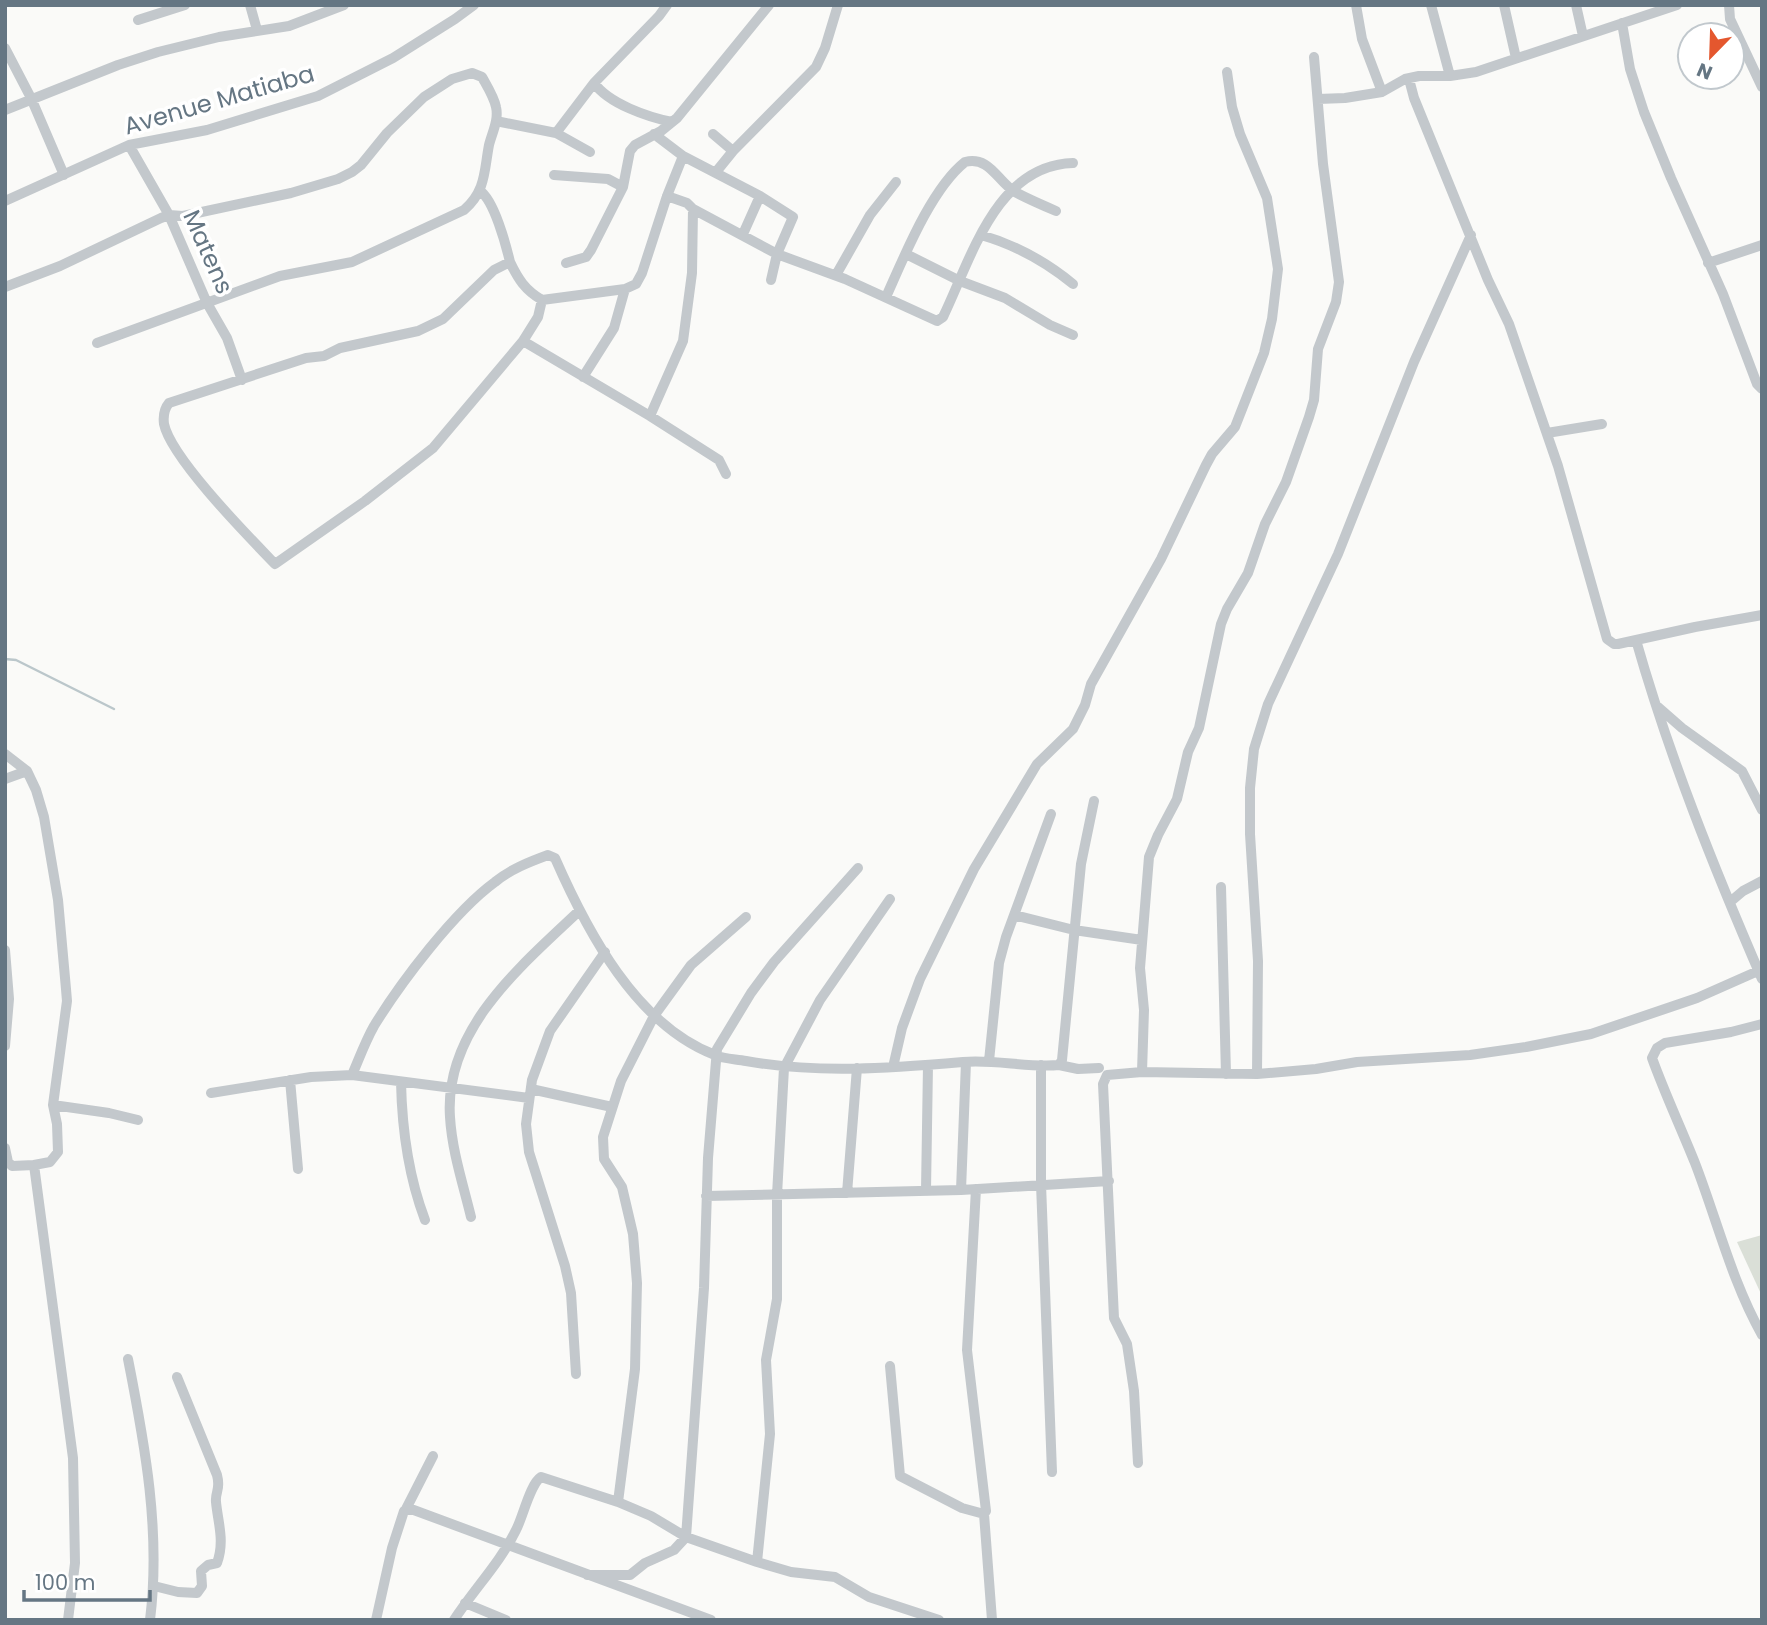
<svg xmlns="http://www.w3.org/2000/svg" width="1767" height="1625" font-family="Poppins,sans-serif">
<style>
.green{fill:#dadfd7}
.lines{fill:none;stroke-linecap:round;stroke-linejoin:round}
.stream{stroke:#bbc7cb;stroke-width:2.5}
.minor{stroke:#c3c8cc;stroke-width:10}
.labels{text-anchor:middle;stroke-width:7;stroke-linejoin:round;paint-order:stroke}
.street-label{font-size:24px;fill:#657683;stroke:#fff}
</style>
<rect width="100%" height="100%" fill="#fafaf8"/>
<!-- green -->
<path class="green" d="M1762,1235V1296L1737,1242Z"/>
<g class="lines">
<!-- stream -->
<path class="stream" d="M5,659L16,660L114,709"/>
<!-- minor -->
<path class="minor" d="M250,5L257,30
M1356,5L1362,39L1382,92
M1431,5L1450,76
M1504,5L1516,58
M1576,5L1583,36
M1729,5L1730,19L1762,87
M138,20L185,5
M1622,23L1630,69L1644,112L1671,178L1723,294L1757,384L1762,389
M5,48L31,98L64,175
M1409,79L1414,98L1488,280L1509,324L1558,466L1607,639L1614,644H1618L1695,627L1762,615
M594,83C609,104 648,117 672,122
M1318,99L1345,98L1382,92L1405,79L1419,76H1450L1476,72L1677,5
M5,110L118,65L158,52L219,37L289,26L344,5
M496,121L556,133L594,83L659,16L667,5
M556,133L590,152
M654,134L683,156L760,196L743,234
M713,134L733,151L816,67L825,48L838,5
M129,145L169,215L207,303L227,338L242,380
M716,172L733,151
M554,175L608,179L623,187
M480,191C494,200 506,245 510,262L494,270L443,319L418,331L340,348L324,356L306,358L169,403C164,409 163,416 164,424C171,458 249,537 275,564L365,501L433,448L523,341L538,317L542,300
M667,196L687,203L693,209L777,254L845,279L937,321L943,317C971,259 996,165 1073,163
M760,196L793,217L777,254L771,280
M5,201L129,145L207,130L318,96L393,58L455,19L474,5
M981,235C1016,245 1045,261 1073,284
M906,254L960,281L1005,298L1050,325L1073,335
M510,262C518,279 525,290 542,300L625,289L636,284L642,273L667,196L683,156
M566,263L586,257L591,250L623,187L630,151L635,145L661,131L677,118L769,5
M1708,263L1762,245
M836,275L870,215L896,182
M5,287L60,266L161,218L169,215L183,216L291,193L338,179L352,172L361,165L387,133L424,97L452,79L472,73L482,77C487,86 494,97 496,107C499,120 492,133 489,145C484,171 486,191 464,210L352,262L280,276L97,343
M886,297C904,257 931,189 965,162C990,156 997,181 1015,192C1028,199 1042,205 1056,211
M523,341L650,416L719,460L726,474
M583,377L614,328L625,289
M650,416L683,341L692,273L693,209
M1547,433L1602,424
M1636,640C1669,756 1714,868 1762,979
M1658,707L1682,728L1742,771L1762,810
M5,754L27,771L36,790L44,817L58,900L66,989L67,1001L53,1105L57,1124L58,1152L50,1162L34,1165L73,1458L75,1563L68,1620
M5,779L27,771
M1221,887L1226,1074
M1730,902L1743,891L1762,881
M1014,915L1074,930L1142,940
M5,950L9,999L5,1046
M1762,1024L1731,1032L1665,1043L1657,1048L1652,1058C1665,1094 1681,1128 1695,1163C1717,1220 1732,1282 1762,1335
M989,1061L999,963L1006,937L1051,814
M1041,1065V1184L1052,1472
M1059,1065L1078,1069L1099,1068
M893,1067L902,1028L920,979L974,869L1037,764L1073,729L1085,705L1091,684L1161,559L1206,465L1212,454L1235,427L1264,353L1272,319L1278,269L1267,198L1240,134L1232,107L1227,72
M1142,1072L1144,1010L1140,968L1149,857L1158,835L1177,799L1188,752L1199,728L1221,624L1227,609L1248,573L1265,524L1286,482L1309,417L1314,400L1318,349L1336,302L1339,282L1323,164L1314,57
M1257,1074L1258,961L1250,834V788L1254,749L1268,704L1338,554L1414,362L1471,235
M352,1075C359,1059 365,1042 374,1026C401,982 454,912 495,882C511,869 529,862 548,855L555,858C587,931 636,1025 715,1055C724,1059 736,1059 746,1061C818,1074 891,1068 963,1062C995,1059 1027,1068 1059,1065L1062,1060L1081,864L1094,801
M290,1080L298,1169
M401,1082C402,1130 408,1175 425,1220
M531,1089L612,1107
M211,1093L311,1077L352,1075L529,1098
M53,1105L109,1113L138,1120
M5,1148L8,1162L12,1166L34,1165
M926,1190L928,1065
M961,1190L966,1062
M847,1193L857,1068
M706,1196L961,1190L1109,1181
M471,1217C463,1184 452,1151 450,1117C444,1029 521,966 579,911
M128,1359C145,1445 161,1532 150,1620
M890,1366L900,1476L962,1508L984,1514L986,1511L967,1350L976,1189
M576,1374L571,1293L565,1266L529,1152L526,1124L532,1080L550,1031L605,952
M1138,1463L1134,1391L1127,1344L1114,1318L1103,1084L1107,1075L1142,1072L1257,1074L1316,1069L1357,1062L1470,1055L1526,1047L1591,1034L1697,998L1758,971
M618,1502L635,1369L637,1283L633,1234L622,1187L604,1159L603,1137L621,1081L654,1016L691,965L746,917
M406,1509L433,1456
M984,1514L992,1620
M757,1562L770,1434L766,1360L777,1299V1195L784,1068L820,1000L890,899
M587,1575H630L645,1563L674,1550L686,1537L704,1288L708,1158L717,1049L751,993L774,962L858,868
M154,1586L178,1592L197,1593L202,1586L201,1571L208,1565L217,1563C225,1541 218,1523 216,1502C215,1491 221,1490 217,1475L177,1377
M465,1603L506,1620
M376,1620L392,1548L404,1511L411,1509L711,1620
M454,1620C474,1589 500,1563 516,1530C523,1517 530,1484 541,1477L618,1502L651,1516L686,1537L757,1562L791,1572L835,1577L869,1597L939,1620"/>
</g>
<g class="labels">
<!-- street labels -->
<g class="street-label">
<text transform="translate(219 100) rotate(-16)" y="8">Avenue Matiaba</text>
<text transform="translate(208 252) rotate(66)" y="8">Matens</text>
</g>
</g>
<!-- border -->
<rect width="1767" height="1625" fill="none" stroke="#657683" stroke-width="14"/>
<!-- north arrow -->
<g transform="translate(1711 56) rotate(203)"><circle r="33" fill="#ffffff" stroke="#c1c8cd" stroke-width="2"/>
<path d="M0-5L12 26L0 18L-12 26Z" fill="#e4572e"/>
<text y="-10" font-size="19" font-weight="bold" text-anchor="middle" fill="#657683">N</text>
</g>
<!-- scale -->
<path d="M24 1590v10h126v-10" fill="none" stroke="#657683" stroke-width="3.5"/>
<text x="35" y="1590" font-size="21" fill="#657683" stroke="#ffffff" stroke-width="5" paint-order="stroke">100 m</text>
</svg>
